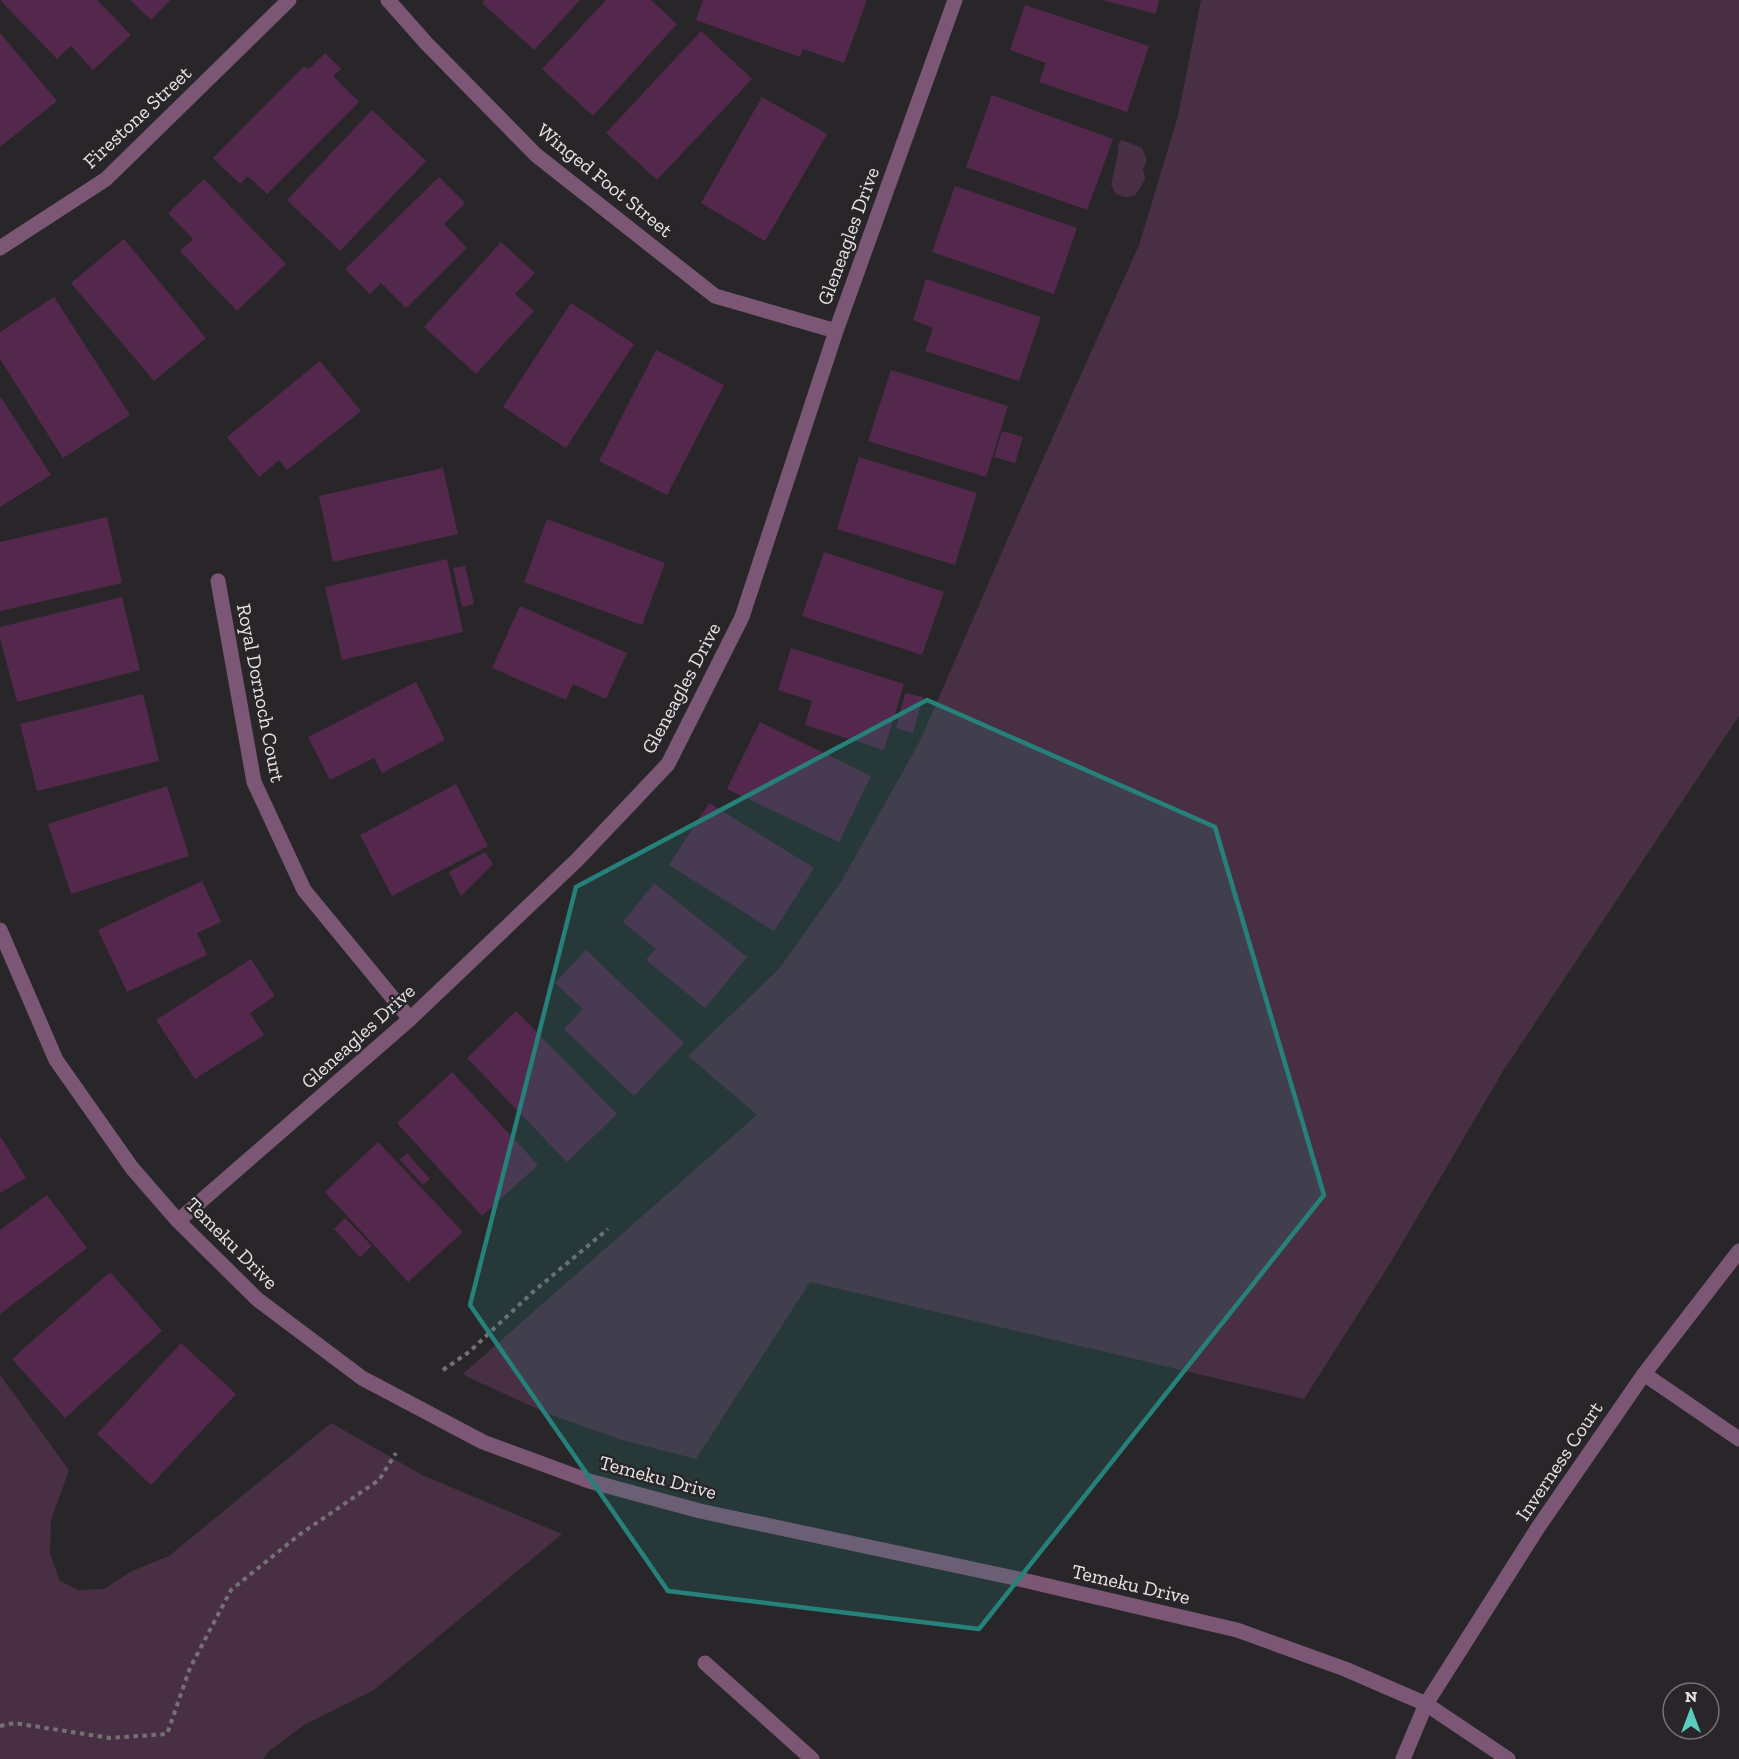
<svg xmlns="http://www.w3.org/2000/svg" width="1739" height="1759" font-family="'Zilla Slab',serif">
<style>
.green{fill:#492f44}
.building{fill:#53284c}
.lines{fill:none;stroke-linecap:round;stroke-linejoin:round}
.path{stroke:#747174;stroke-width:4;stroke-dasharray:4.5 4.5;stroke-linecap:butt}
.minor{stroke:#7c5775;stroke-width:15}
.marked{fill:#25817a;fill-opacity:0.2;stroke:#25817a;stroke-width:4.5;stroke-linejoin:round}
.labels{text-anchor:middle;stroke-width:5;stroke-linejoin:round;paint-order:stroke}
.street-label{font-size:20px;fill:#e7e4e6;stroke:#292629}
</style>
<rect width="100%" height="100%" fill="#292629"/>
<!-- green -->
<path class="green" d="M1201,0H1739V716L1503,1071L1391,1262L1304,1399L810,1282L696,1459L622,1440L549,1414L474,1380L463,1374L757,1115L688,1056L779,969L841,882L920,741L1022,506L1139,245L1178,116Z
M1122,140L1142,148L1147,160L1143,169L1145,179L1135,196L1124,197L1116,194L1111,185L1118,154V144Z
M0,1375L69,1470L51,1520L50,1554L60,1581L78,1590L104,1589L132,1571L169,1556L331,1423L422,1475L562,1534L374,1690L304,1725L269,1751L263,1759H0Z"/>
<!-- building -->
<path class="building" d="M0,0H97L131,35L93,70L71,46L57,59Z
M130,0H170L151,20Z
M485,0H580L534,50L482,3Z
M606,0H651L677,24L593,116L542,69Z
M703,0H867L844,63L803,49L800,57L696,20Z
M1102,0H1159L1156,14Z
M1025,5L1149,46L1127,112L1039,82L1046,63L1010,50Z
M701,31L752,79L657,180L606,133Z
M0,33L57,101L0,147Z
M325,53L341,69L333,76L359,102L267,194L248,176L240,184L213,158L304,66L309,69Z
M992,95L1113,139L1087,210L966,167Z
M762,97L827,134L765,241L701,203Z
M372,110L426,161L340,251L287,200Z
M439,177L465,203L444,224L467,248L406,308L381,283L370,294L345,269Z
M204,179L286,264L237,311L180,251L193,239L168,213Z
M955,186L1077,228L1054,294L932,252Z
M124,239L206,338L154,381L71,283Z
M501,242L535,273L515,294L534,311L476,374L424,327Z
M926,279L1041,317L1019,381L925,351L933,328L913,320Z
M54,297L130,415L63,458L0,359V332Z
M571,303L634,344L566,448L503,407Z
M656,350L724,385L667,495L599,461Z
M320,361L361,411L287,470L279,460L259,477L227,437Z
M891,370L1008,406L986,477L868,441Z
M0,396L51,475L0,507Z
M1002,431L1023,437L1015,463L994,457Z
M859,457L977,493L955,565L837,529Z
M443,468L458,534L333,562L319,496Z
M107,517L122,583L0,611V542Z
M547,519L665,563L642,625L524,582Z
M824,552L944,592L922,655L802,616Z
M447,559L463,632L342,660L325,587Z
M465,566L474,604L462,607L453,568Z
M122,597L140,670L17,702L0,638V627Z
M520,606L627,653L606,699L573,684L566,700L492,668Z
M791,648L904,684L884,750L805,725L812,701L778,690Z
M416,682L445,740L382,773L374,758L330,780L308,737Z
M905,693L923,697L913,733L896,728Z
M143,694L159,761L37,791L20,724Z
M760,722L871,776L839,842L727,789Z
M456,784L488,846L392,896L360,835Z
M167,786L189,856L71,894L48,824Z
M709,803L814,868L774,931L669,865Z
M485,852L493,864L461,896L449,872Z
M202,881L221,922L197,933L207,955L127,992L98,930Z
M654,883L747,957L705,1008L646,960L656,949L623,922Z
M586,950L684,1043L634,1096L564,1029L583,1009L555,983Z
M251,959L275,996L250,1013L264,1035L195,1079L156,1020Z
M516,1011L617,1114L567,1162L467,1058Z
M452,1072L538,1165L482,1216L397,1123Z
M0,1136L26,1178L0,1193Z
M378,1142L463,1232L408,1282L325,1192Z
M407,1153L430,1179L423,1185L400,1160Z
M47,1195L87,1248L0,1314V1230Z
M345,1218L372,1246L360,1257L334,1229Z
M110,1272L162,1331L65,1418L12,1359Z
M181,1343L236,1394L151,1485L97,1434Z"/>
<g class="lines">
<!-- path -->
<path class="path" d="M443,1370L469,1352L534,1291L608,1229
M0,1726L14,1723L110,1738L167,1734L190,1668L231,1590L299,1535L379,1480L396,1453"/>
<!-- minor -->
<path class="minor" d="M388,0L427,44L536,155L715,296L836,331
M0,248L106,179L289,0
M218,581L254,782L304,890L410,1019
M0,930L56,1060L132,1168L178,1221L257,1299L362,1378L483,1442L589,1481L700,1511L1010,1577L1237,1630L1345,1669L1426,1704L1508,1759
M178,1221L410,1019L577,860L668,764L742,617L836,331L955,0
M1644,1374L1739,1439
M705,1663L812,1759
M1403,1759L1426,1704L1539,1526L1644,1374L1739,1251"/>
</g>
<!-- marked area -->
<path class="marked" d="M927,700L1215,827L1324,1195L979,1629L668,1591L470,1305L576,887Z"/>
<g class="labels">
<!-- street labels -->
<g class="street-label">
<text transform="translate(137 117) rotate(-43)" y="7">Firestone Street</text>
<text transform="translate(605 180) rotate(39)" y="7">Winged Foot Street</text>
<text transform="translate(848 236) rotate(-70)" y="7">Gleneagles Drive</text>
<text transform="translate(681 688) rotate(-62)" y="7">Gleneagles Drive</text>
<text transform="translate(261 693) rotate(79)" y="7">Royal Dornoch Court</text>
<text transform="translate(358 1036) rotate(-42)" y="7">Gleneagles Drive</text>
<text transform="translate(232 1243) rotate(45)" y="7">Temeku Drive</text>
<text transform="translate(1559 1461) rotate(-56)" y="7">Inverness Court</text>
<text transform="translate(658 1477) rotate(15)" y="7">Temeku Drive</text>
<text transform="translate(1131 1584) rotate(13)" y="7">Temeku Drive</text>
</g>
</g>
<!-- north arrow -->
<g transform="translate(1691 1711)"><circle r="28" fill="#292629" stroke="#757275" stroke-width="1.5"/>
<path d="M0-4.5L10 22L0 15L-10 22Z" fill="#59cebe"/>
<text y="-9" font-size="16" font-weight="bold" text-anchor="middle" fill="#e7e4e6">N</text>
</g>
</svg>
